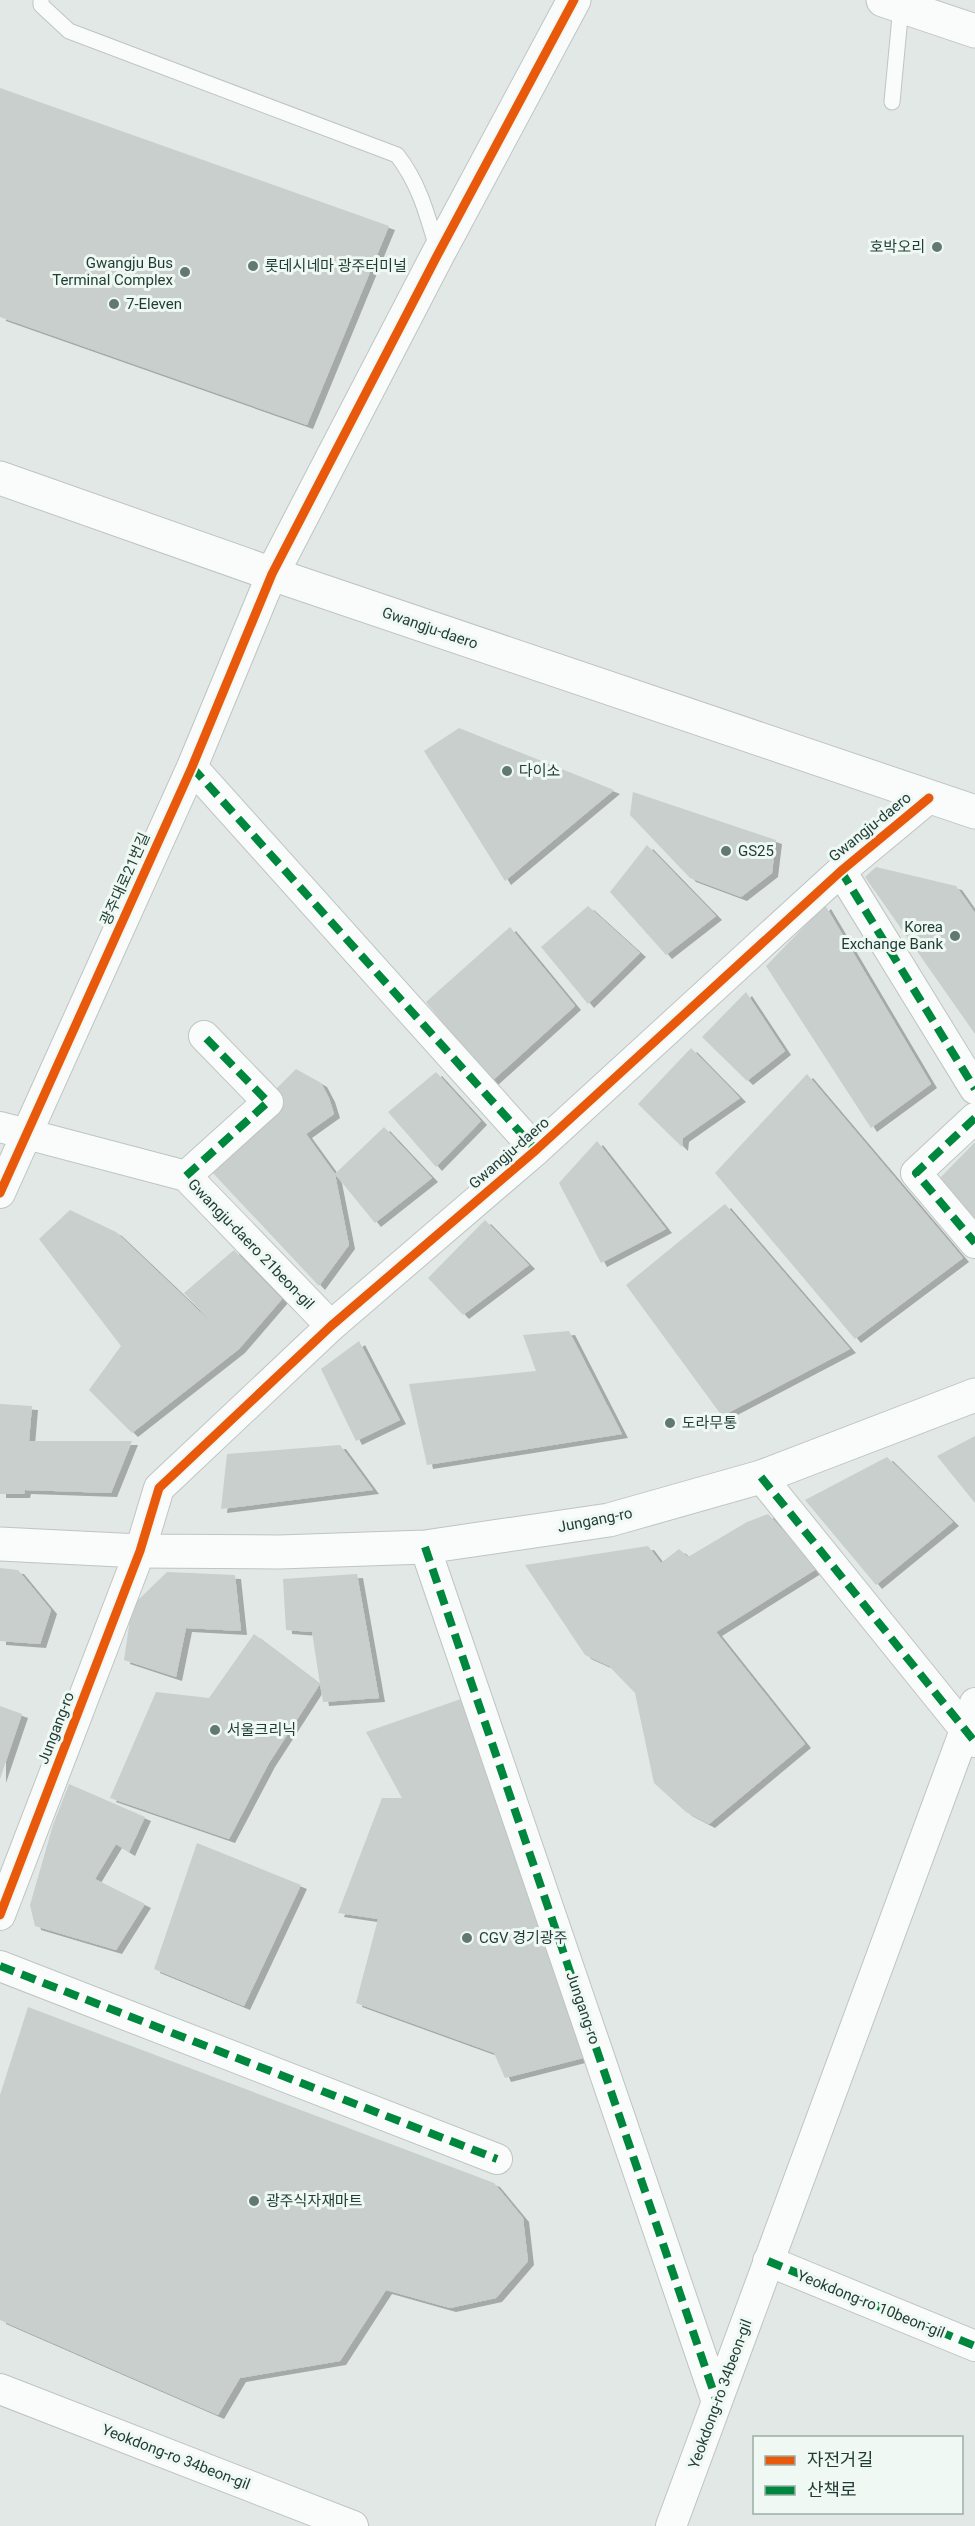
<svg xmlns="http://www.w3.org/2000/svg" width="975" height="2526" font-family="Roboto,'Noto Sans KR',sans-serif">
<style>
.building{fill:#c8cfcc;filter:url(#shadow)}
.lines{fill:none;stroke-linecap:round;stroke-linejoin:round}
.service-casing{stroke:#bec5c2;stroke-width:17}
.minor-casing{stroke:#bec5c2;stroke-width:32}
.tertiary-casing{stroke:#bec5c2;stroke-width:35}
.service{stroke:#fafcfb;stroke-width:15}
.minor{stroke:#fafcfb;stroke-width:30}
.tertiary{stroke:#fafcfb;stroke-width:33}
.quiet{stroke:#00873e;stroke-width:8;stroke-dasharray:15 8;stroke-linecap:butt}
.cycleway-casing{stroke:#eff8f3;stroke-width:13}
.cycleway{stroke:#e8590c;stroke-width:9}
.poi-dot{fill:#627873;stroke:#eff8f3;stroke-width:2}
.labels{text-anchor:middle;stroke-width:6;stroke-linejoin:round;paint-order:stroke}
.poi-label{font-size:15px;fill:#1e3c35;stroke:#eff8f3;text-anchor:start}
.street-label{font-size:15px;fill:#1e3c35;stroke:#eff8f3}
</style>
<defs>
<filter id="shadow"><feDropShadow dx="6" dy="4" stdDeviation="0" flood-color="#0004"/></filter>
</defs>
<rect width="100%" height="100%" fill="#e1e8e5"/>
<!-- building -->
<path class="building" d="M0,88L389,226L307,425L0,317Z
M459,728L614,790L505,881L424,751Z
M633,792L776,840L772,873L741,897L690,878L630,815Z
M647,845L716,916L666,955L610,892Z
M876,867L956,886L975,913V1034L865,877Z
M825,905L931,1084L871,1128L766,966Z
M588,906L640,953L588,1004L541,947Z
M510,927L575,1006L491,1082L426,1002Z
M746,992L785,1051L747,1081L702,1037Z
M691,1048L740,1098L683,1138L682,1147L638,1104Z
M296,1069L321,1083L329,1098L334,1114L306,1134L335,1174L349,1245L319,1286L211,1171L214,1151Z
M436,1072L481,1121L436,1167L388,1112Z
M807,1074L963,1258L855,1339L715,1173Z
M384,1127L432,1178L375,1223L335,1174Z
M597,1141L666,1229L601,1263L559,1183Z
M975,1142V1221L940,1178Z
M725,1204L850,1349L722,1416L626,1285Z
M70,1210L116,1232L214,1325L184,1293L234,1250L282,1299L239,1349L132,1433L89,1390L121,1346L39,1239Z
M485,1220L529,1265L463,1315L428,1278Z
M569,1331L622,1434L427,1465L409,1384L536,1371L523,1335Z
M359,1341L400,1420L356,1441L321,1369Z
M0,1404L32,1406L29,1441H132L111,1493L25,1490L24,1494H0Z
M975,1436V1503L937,1456Z
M340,1445L373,1490L221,1509L227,1454Z
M887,1457L953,1522L876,1585L805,1500Z
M768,1514L818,1568L716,1632L805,1744L709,1824L686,1812L654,1783L635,1693L609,1666L585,1655L525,1565L648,1546L661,1563L679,1549L688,1557L747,1522Z
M0,1568L18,1570L51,1610L40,1644L0,1641Z
M167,1572L235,1575L241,1631L186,1628L176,1677L124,1660L132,1606Z
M357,1574L379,1698L323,1702L320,1684L269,1763L229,1839L110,1798L156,1692L209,1698L254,1634L320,1684L312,1632L286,1630L283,1579Z
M481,1692L599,2054L505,2078L494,2053L356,2003L378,1919L338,1913L382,1798H402L366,1732Z
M0,1706L22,1714L0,1779Z
M69,1784L145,1817L129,1852L116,1844L95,1879L145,1904L116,1950L35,1926L30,1905L53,1825Z
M197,1843L301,1885L244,2006L154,1969Z
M28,2007L494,2183L523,2218L528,2261L496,2298L450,2308L386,2290L340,2361L240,2378L218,2415L0,2320V2095Z"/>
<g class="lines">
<defs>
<path id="service" d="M41,0V5L69,31L397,155C419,183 427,214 437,248
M892,102L901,6"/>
<path id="minor" d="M192,767L536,1150
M841,871L975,1089
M975,1118L916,1173L975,1243
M0,1127L186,1176L331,1326
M186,1176L268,1102L204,1036
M0,1193L192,767L272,574
M761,1477L975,1742
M425,1547L717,2402
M0,1915L140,1551L159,1488L331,1326L536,1150L841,871L929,798
M0,1966L497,2159
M768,2261L975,2346
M0,2389L353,2526
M671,2526L975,1703"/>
<path id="tertiary" d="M883,0L975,31
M0,478L272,574L975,812
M272,574L438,254L574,0
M0,1544L140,1551L279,1552L425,1547L609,1520L761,1477L975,1395"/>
</defs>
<!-- service casing -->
<use href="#service" class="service-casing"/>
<!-- minor casing -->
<use href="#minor" class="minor-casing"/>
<!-- tertiary casing -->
<use href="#tertiary" class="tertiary-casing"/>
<!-- service -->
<use href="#service" class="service"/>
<!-- minor -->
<use href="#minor" class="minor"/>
<!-- tertiary -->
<use href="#tertiary" class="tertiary"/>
<!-- quiet -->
<path class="quiet" d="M192,767L536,1150
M841,871L975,1089
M975,1118L916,1173L975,1243
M186,1176L268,1102L204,1036
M761,1477L975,1742
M425,1547L717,2402
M0,1966L497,2159
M768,2261L975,2346"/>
<defs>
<path id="cycleway" d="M0,1193L192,767L272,574L438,254L574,0
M0,1915L140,1551L159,1488L331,1326L536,1150L841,871L929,798"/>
</defs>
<!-- cycleway casing -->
<use href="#cycleway" class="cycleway-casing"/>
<!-- cycleway -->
<use href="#cycleway" class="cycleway"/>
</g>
<!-- markers -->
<g class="poi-dot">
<circle cx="937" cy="247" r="6"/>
<circle cx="253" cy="266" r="6"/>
<circle cx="185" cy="272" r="6"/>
<circle cx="114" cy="304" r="6"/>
<circle cx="507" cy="771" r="6"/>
<circle cx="726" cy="851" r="6"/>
<circle cx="955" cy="936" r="6"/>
<circle cx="670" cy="1423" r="6"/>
<circle cx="215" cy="1730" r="6"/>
<circle cx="467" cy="1938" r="6"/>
<circle cx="254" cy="2201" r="6"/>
</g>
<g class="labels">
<!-- poi labels -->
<g class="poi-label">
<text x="925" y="252" text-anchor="end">호박오리</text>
<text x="173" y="268" text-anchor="end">Gwangju Bus<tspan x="173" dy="17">Terminal Complex</tspan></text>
<text x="265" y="271">롯데시네마 광주터미널</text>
<text x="126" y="309">7-Eleven</text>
<text x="519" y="776">다이소</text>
<text x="738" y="856">GS25</text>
<text x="943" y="932" text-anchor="end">Korea<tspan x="943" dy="17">Exchange Bank</tspan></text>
<text x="682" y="1428">도라무통</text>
<text x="227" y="1735">서울크리닉</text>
<text x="479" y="1943">CGV 경기광주</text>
<text x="266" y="2206">광주식자재마트</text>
</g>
<!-- street labels -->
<g class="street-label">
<text transform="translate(430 628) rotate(19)" y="5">Gwangju-daero</text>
<text transform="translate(870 827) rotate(-39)" y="5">Gwangju-daero</text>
<text transform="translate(125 879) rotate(-66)" y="5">광주대로21번길</text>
<text transform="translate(509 1153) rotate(-41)" y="5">Gwangju-daero</text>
<text transform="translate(251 1244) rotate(46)" y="5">Gwangju-daero 21beon-gil</text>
<text transform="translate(595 1520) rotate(-11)" y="5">Jungang-ro</text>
<text transform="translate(56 1728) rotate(-69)" y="5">Jungang-ro</text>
<text transform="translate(583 2008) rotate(71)" y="5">Jungang-ro</text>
<text transform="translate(871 2304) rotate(22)" y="5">Yeokdong-ro 10beon-gil</text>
<text transform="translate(720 2394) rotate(-70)" y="5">Yeokdong-ro 34beon-gil</text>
<text transform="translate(176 2457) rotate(21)" y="5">Yeokdong-ro 34beon-gil</text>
</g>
</g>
<!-- legend -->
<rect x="753" y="2436" width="210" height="78" fill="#eff8f3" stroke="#9bada7" stroke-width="1.5"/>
<rect x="765" y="2456" width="30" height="9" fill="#e8590c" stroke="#9bada7" stroke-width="1.5"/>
<text x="807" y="2466" font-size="18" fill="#1e3c35">자전거길</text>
<rect x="765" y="2486" width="30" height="9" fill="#00873e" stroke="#9bada7" stroke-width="1.5"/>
<text x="807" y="2496" font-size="18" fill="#1e3c35">산책로</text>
</svg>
